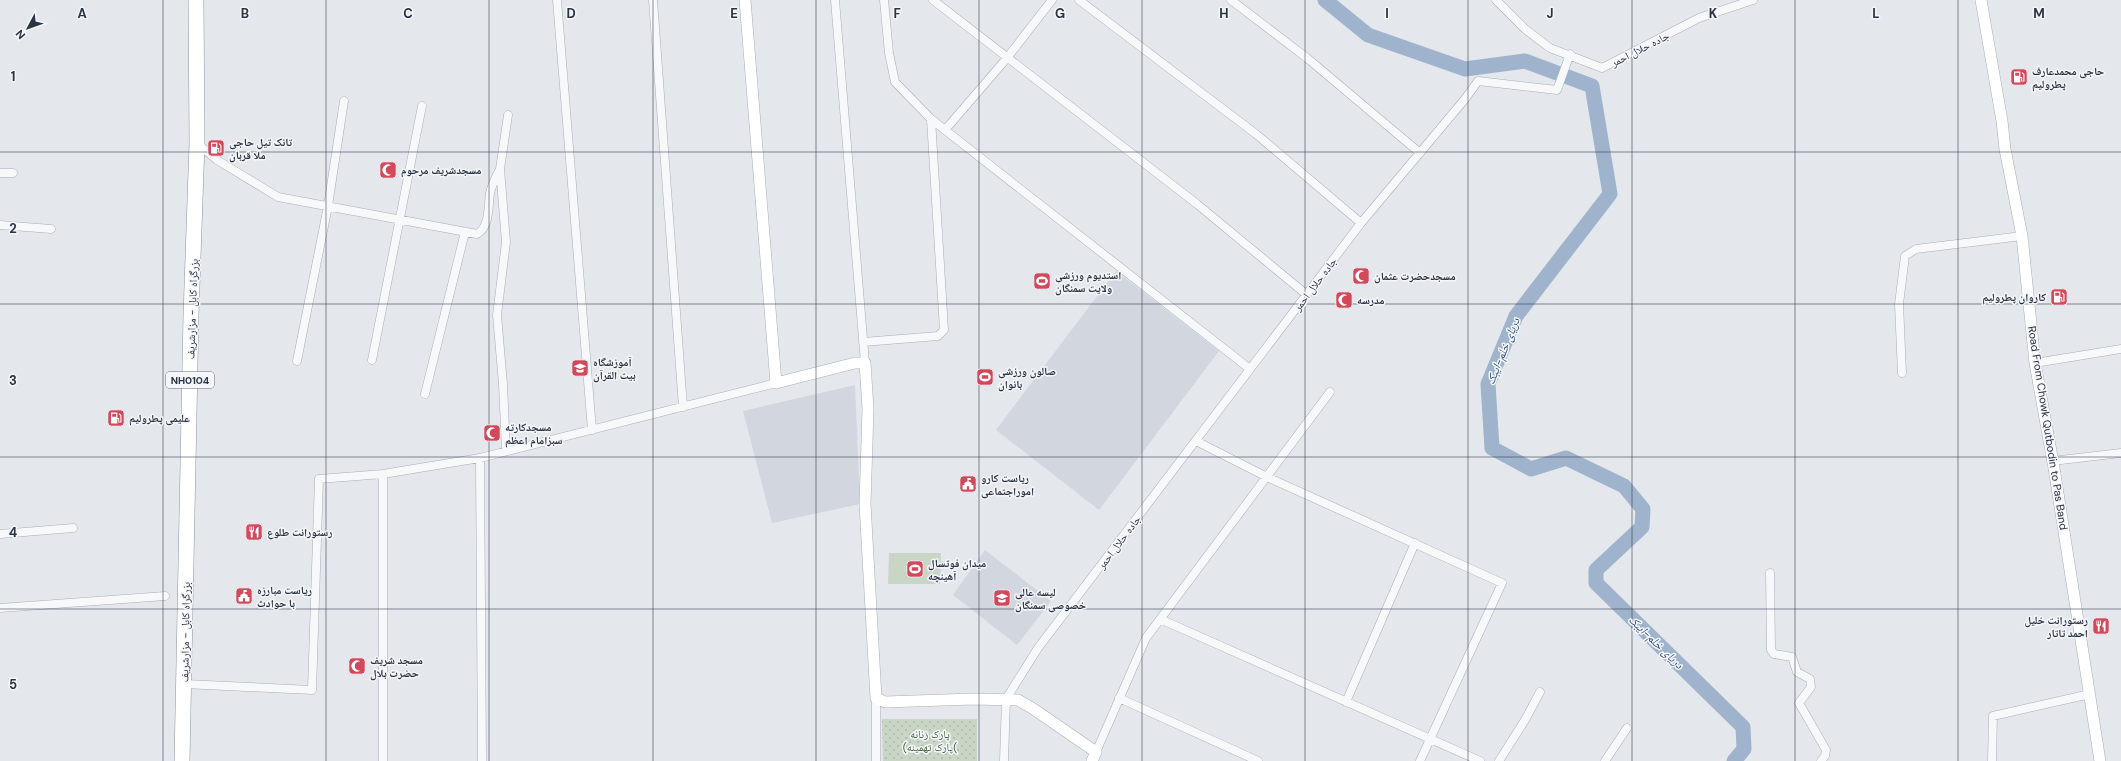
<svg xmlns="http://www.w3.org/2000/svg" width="2121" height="761" font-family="'DM Sans','Noto Naskh Arabic',sans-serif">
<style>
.built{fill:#d2d6de}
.grass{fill:#c9d6c5}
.park{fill:url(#park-dots)}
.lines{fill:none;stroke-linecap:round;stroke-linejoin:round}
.river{stroke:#9fb4cc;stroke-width:15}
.street-casing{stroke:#a9aeb7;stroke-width:9}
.secondary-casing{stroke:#a9aeb7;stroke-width:12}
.highway-casing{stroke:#8b94a3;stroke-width:16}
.street{stroke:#f7f8fa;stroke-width:8}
.secondary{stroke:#fff;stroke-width:11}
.highway{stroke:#fff;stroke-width:15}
.grid{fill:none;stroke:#2b3445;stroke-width:1;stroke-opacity:0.55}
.labels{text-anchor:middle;stroke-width:3;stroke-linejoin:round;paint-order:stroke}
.shield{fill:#f4f6f9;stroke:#676e7b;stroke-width:1}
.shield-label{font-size:10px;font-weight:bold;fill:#2b3445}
.street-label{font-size:11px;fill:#2b3445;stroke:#f4f6f9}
.poi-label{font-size:11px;font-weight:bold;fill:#2b3445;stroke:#f4f6f9;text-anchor:start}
.park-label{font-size:11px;fill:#3f6138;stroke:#f4f6f9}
.water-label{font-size:12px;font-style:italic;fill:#34527a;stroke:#f4f6f9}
.grid-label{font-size:13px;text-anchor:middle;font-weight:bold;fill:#2b3445;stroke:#f4f6f9;stroke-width:3;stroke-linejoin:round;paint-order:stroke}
</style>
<defs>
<pattern id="park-dots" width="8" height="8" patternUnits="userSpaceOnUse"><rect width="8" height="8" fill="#c9d6c5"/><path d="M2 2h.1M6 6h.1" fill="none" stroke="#adb8ab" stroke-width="1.8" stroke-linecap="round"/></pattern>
</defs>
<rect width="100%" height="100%" fill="#e4e7ec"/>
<!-- built -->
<path class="built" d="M1116,271L1219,351L1099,510L996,430Z
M855,385L860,504L772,523L743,411Z
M985,550L1051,601L1017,645L953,595Z"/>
<!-- grass -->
<path class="grass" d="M889,553H941L940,584H888Z"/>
<!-- park -->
<path class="park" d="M882,719H977V761H883Z"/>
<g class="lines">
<!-- river -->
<path class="river" d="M1325,0L1368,35L1465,69L1525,61L1592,86L1610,194L1516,316L1488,384L1492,448L1531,469L1566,458L1624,486L1643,509L1642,527L1596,570V583L1743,727L1744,749L1734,761"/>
<defs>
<path id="street" d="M557,0L592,430
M653,0L683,407
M835,0L865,363
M884,0L889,53L895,82L931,119L1250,369
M933,0L1197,204L1307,295
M1079,0L1256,134L1361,223
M1231,0L1307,58L1420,153
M1496,0L1525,29L1550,48L1602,68L1699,18L1753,0
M945,130L1007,58L1052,0
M197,143L217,160L278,197L477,234C490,227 488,207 490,193C492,184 496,177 500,169
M0,173H13
M0,225L51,229
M863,342L938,336L944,330L931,119
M372,360L422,106
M297,361L328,206L344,101
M2035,363L2121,349
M1902,373L1899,304L1905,256L1916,249L2022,236
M425,394L465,232
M1196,441L1267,477L1502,583L1420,761
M506,451L503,384L497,315L506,242L500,169L508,115
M480,458L482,761
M2052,461L2121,453
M383,474V761
M0,534L73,528
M1770,573L1771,650L1774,654L1792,657L1797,672L1810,679L1811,687L1799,703L1826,750L1825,756L1821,761
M0,608L165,596
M1160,619L1480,761
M184,684L312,690L319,479L383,474L480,458L776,383
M1119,698L1258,761
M1346,702L1415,543
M1096,752L1146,638L1330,392
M876,761V698
M1004,761L1006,699L1038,648L1361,223L1465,99L1478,81L1557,90L1570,54
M1499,761L1525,720L1540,692
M1605,761L1627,728
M1992,761L1993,716L2090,694"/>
<path id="secondary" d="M745,0L776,383L855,363H865L868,409L865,504L876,698L885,702L973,699L1018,700L1032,708L1096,752L1092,761
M1981,0L2002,121L2005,149L2022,236L2035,363L2054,468L2100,761"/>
<path id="highway" d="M182,761L191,315L197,143L196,0"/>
</defs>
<!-- street casing -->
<use href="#street" class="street-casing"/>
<!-- secondary casing -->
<use href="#secondary" class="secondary-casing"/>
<!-- highway casing -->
<use href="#highway" class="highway-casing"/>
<!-- street -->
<use href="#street" class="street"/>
<!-- secondary -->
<use href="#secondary" class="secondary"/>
<!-- highway -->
<use href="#highway" class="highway"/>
</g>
<!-- grid -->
<path class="grid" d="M163,0V761M326,0V761M489,0V761M653,0V761M816,0V761M979,0V761M1142,0V761M1305,0V761M1468,0V761M1632,0V761M1795,0V761M1958,0V761M0,152H2121M0,304H2121M0,457H2121M0,609H2121"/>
<!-- icons -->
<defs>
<symbol id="fuel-square" viewBox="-11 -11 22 22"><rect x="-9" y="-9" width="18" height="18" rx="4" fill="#d1495b" stroke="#f4f6f9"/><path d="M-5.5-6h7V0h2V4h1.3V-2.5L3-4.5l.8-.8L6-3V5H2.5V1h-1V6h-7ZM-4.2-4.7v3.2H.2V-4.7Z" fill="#fff"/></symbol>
<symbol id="mosque-square" viewBox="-11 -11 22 22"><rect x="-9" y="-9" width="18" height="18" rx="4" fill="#d1495b" stroke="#f4f6f9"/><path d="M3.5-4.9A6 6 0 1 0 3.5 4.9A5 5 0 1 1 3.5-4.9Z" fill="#fff"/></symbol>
<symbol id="stadium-square" viewBox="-11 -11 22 22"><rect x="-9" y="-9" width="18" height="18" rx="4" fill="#d1495b" stroke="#f4f6f9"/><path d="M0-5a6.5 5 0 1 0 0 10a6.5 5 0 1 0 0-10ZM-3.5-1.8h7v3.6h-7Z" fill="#fff"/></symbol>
<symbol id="school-square" viewBox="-11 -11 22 22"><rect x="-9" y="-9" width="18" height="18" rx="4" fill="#d1495b" stroke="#f4f6f9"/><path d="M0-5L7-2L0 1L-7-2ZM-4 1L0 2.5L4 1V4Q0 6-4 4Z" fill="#fff"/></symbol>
<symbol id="civic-square" viewBox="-11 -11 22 22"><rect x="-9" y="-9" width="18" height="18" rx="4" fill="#d1495b" stroke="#f4f6f9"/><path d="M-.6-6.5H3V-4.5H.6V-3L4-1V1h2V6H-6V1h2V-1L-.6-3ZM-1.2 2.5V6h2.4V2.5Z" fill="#fff"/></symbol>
<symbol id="restaurant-square" viewBox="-11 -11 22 22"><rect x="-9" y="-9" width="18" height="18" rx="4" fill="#d1495b" stroke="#f4f6f9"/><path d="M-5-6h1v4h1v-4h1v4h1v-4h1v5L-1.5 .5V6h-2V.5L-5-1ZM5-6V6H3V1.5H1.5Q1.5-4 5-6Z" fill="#fff"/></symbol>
</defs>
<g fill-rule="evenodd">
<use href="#fuel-square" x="2009" y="67" width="20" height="20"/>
<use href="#fuel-square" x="206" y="138" width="20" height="20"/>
<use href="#mosque-square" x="378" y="160" width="20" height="20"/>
<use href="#mosque-square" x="1351" y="266" width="20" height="20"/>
<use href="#stadium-square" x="1032" y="271" width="20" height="20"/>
<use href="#fuel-square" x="2049" y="287" width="20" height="20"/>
<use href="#mosque-square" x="1334" y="290" width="20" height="20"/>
<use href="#school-square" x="570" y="358" width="20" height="20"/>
<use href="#stadium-square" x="975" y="367" width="20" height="20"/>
<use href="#fuel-square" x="106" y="408" width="20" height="20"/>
<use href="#mosque-square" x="482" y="423" width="20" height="20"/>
<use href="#civic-square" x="958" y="474" width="20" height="20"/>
<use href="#restaurant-square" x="244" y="522" width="20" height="20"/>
<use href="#stadium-square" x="905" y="559" width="20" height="20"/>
<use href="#civic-square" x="234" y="586" width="20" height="20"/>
<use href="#school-square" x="992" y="588" width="20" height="20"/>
<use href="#restaurant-square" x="2091" y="616" width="20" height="20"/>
<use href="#mosque-square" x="347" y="656" width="20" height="20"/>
</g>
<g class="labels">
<!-- shield labels -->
<rect class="shield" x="166" y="372" width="48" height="16" rx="3"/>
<g class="shield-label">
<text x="190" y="384">NH0104</text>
</g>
<!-- street labels -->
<g class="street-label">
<text transform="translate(1640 49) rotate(-27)" y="4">جاده حلال احمر</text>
<text transform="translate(1315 284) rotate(-53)" y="4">جاده حلال احمر</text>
<text transform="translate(192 309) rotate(-88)" y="4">بزرگراه کابل - مزارشریف</text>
<text transform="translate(2048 428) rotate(81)" y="4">Road From Chowk Qutbodin to Pas Band</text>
<text transform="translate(1119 542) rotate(-53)" y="4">جاده حلال احمر</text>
<text transform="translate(185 632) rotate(-89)" y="4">بزرگراه کابل - مزارشریف</text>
</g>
<!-- poi labels -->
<g class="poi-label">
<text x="2032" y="75">حاجی محمدعارف<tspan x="2032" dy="13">پطرولیم</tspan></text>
<text x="229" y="146">تانک تیل حاجی<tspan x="229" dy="13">ملا قربان</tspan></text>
<text x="401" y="174">مسجدشریف مرحوم</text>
<text x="1055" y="279">استدیوم ورزشی<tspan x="1055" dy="13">ولایت سمنگان</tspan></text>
<text x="1374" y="280">مسجدحضرت عثمان</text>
<text x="2046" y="301" text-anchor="end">کاروان پطرولیم</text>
<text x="1357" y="304">مدرسه</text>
<text x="593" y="366">آموزشگاه<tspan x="593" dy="13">بیت القرآن</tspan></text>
<text x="998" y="375">صالون ورزشی<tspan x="998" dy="13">بانوان</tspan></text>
<text x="129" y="422">علیمی پطرولیم</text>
<text x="505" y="431">مسجدکارته<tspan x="505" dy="13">سبزامام اعظم</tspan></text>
<text x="981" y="482">ریاست کارو<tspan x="981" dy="13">اموراجتماعی</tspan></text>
<text x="267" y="536">رستورانت طلوع</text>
<text x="928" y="567">میدان فوتسال<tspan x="928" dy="13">آهینچه</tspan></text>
<text x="257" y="594">ریاست مبارزه<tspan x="257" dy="13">با حوادث</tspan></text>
<text x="1015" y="596">لیسه عالی<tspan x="1015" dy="13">خصوصی سمنگان</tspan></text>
<text x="2088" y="624" text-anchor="end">رستورانت خلیل<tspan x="2088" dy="13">احمد تاتار</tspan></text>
<text x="370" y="664">مسجد شریف<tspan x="370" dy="13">حضرت بلال</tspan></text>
</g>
<!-- park labels -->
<g class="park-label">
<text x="930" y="738">پارک زنانه<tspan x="930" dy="13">(پارک تهمینه(</tspan></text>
</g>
<!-- water labels -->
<g class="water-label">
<text transform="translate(1503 351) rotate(-68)" y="4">دریای خلم-ایبک</text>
<text transform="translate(1656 642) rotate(44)" y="4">دریای خلم-ایبک</text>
</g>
</g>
<g class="grid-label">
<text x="82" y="18">A</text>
<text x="245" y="18">B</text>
<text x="408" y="18">C</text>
<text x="571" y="18">D</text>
<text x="734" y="18">E</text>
<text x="897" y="18">F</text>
<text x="1060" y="18">G</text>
<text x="1224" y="18">H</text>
<text x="1387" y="18">I</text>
<text x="1550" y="18">J</text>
<text x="1713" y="18">K</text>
<text x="1876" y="18">L</text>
<text x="2039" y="18">M</text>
<text x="13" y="81">1</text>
<text x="13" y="233">2</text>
<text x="13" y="385">3</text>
<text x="13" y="537">4</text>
<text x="13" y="689">5</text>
</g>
<!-- north arrow -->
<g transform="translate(28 28) rotate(229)" stroke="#f4f6f9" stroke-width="3" paint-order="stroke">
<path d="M0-3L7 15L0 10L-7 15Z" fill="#2b3445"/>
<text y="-6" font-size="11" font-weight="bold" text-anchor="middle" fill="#2b3445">N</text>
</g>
</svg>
